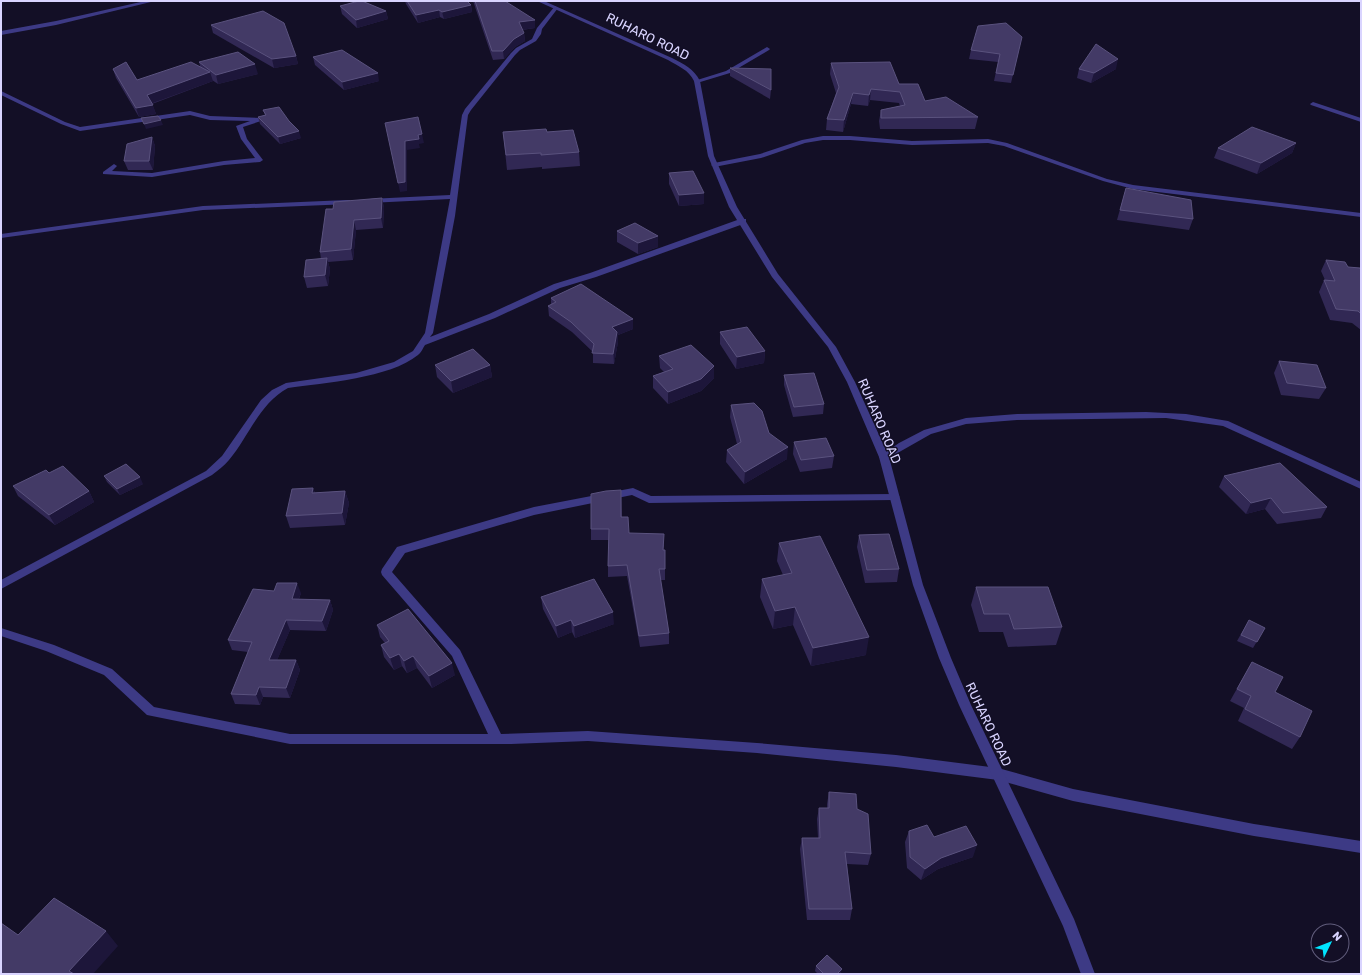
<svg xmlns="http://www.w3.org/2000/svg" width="1362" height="975" font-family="Rubik,sans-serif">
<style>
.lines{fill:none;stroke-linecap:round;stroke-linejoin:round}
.minor{fill:#3d3a85;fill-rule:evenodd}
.tertiary{fill:#3d3a85;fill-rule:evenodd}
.wall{fill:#312854}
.shaded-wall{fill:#1d163a}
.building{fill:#433a66;stroke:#5a527e}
.labels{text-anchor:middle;stroke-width:3;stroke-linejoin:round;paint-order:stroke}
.street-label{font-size:13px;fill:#d9d4ff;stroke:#130f26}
</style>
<rect width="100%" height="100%" fill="#130f26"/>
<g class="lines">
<!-- minor -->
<path class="minor" d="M145,1H155L56,25L1,35V31L56,21Z
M555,6L558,8L542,29L541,34L536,41L520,50L515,55L471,110L468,115L455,216L433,333L430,337L489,314L554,284L590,273L740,219H746V223L596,277L560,288L495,318L425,345C423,348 421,353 418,355C390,378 324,383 288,388C259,404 249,436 229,460C224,466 218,470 212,475L1,589V580L206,471L222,456L261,400L272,390L286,383L356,373L394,362L413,351L425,333L450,199L369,203L365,201L369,199L450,195L462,115L465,109L511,53L516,48L532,39L537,28Z
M767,47L770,49L769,50L730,73L697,83L694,81L726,71Z
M1,91L65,122L80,127L190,111L210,116L264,118V120L243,127L247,139L263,160L260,162L224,165L152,177L103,174V172L114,164L117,166L112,171L152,173L224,161L255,158L241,139L236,126L250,121L210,120L190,115L80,131L61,124L1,95Z
M1313,102L1361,118V122L1311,105L1310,104Z
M823,136H850L912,141L988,139L1007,143L1107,179L1133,185L1361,213V217L1133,189L1103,181L1004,146L988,143L912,145L850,140H823L805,143L761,158L714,167L711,165L714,163L760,154L802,140Z
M347,200H350V204L203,210L1,238V234L203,206Z
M1146,412L1186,414L1228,421L1361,482V489L1223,426L1166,418L1017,420L966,424L931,434L887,459H881L879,457L899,443L924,430L966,418L1017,414Z
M633,488L651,496L895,494L900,497L895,500L649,503L632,495L534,515L405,553L392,572L460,650L501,734L588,731L757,743L896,755L998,768L1073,789L1254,824L1361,841V853L1254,836L1073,801L998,780L896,767L757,753L588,741L511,744H290L147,715L104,675L46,651L1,636V628L54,645L112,669L154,707L290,734H488L452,656L382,575L381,572L382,569L397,547L534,507Z"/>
<!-- tertiary -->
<path class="tertiary" d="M537,1H544L672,58C684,64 694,69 700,81L714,156L737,207L778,274L836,347L855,382L889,457L923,585L951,658L971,705L1074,919L1095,974H1081L1063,926L959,705L939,658L913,585L879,457L847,382L828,347L772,277L729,207L708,156L694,81C689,70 678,66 668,60Z"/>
</g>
<!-- wall -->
<path class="wall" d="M405,1H467L471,5L472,12L444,19L440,17L418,23L406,4Z
M473,1H505L535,28L522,30L524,33L525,41L515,47L504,59L493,60Z
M340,6L386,11L388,19L357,28L342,14Z
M211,25L296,56L298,64L274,68L213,33Z
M1022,37L1011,83L994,81L998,62L969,59L971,50Z
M313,57L379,81L344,90L315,65Z
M199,62L258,74L218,84L212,80L213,81L152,104L156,114L139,117L116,78L113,69L137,80L200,66Z
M831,63L899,84L925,101L978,117L975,129H880L879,121L881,110L900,106L899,103L870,100L868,106L851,104L843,132L826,130L827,119L836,93L830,74Z
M730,68L771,90L770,99L730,76Z
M1079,69H1116L1091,83L1077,78Z
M263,110L301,138L280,144L260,124L258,117L265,115Z
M503,132H547L579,152L580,166L542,169V167L507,170Z
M152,137L155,146L153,170H128L124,161Z
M1296,143L1292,153L1257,174L1214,158L1218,148Z
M669,173L704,193V204L679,206L669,184Z
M1126,188L1193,219L1189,230L1117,220Z
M382,198L384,208L383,228L356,230L353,260L328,262L330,269L328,286L307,288L304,277L321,259L320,252L333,209Z
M617,231L658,247L638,254L617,242Z
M1326,260L1348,267L1361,271V330L1352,323L1330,320L1319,292L1324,280H1325L1321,271Z
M551,298L633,319V329L618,335V342L614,364L593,363V352L572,332L549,316L548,306L551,305Z
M720,332L765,351L764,363L736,369L720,344Z
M659,356L714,378L701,391L668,404L653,388V376L664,372L660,368Z
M1279,361L1326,388L1319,399L1281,395L1274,373Z
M435,365H490L492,377L453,393L437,377Z
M784,375L824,404L823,414L793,417L784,385Z
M731,405L769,433L787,459L744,484L726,462L727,450L737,444L730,417Z
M794,442L834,456L832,468L800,472L793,454Z
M49,473L89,491L94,502L55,525L18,496L13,486Z
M104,476L143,484L120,495L107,482Z
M1224,476L1327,507L1321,518L1277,524L1265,509L1246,514L1219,487Z
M313,488L315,493L345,491L349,503L345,525L290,528L286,516Z
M621,490L622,517L629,533L664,545L663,550H665V580H660L669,633V644L640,647L627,576L608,577V566L609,540H591V529Z
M859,535L899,569L897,582L865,583L857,547Z
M779,543L866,655L811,666L793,625L773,629L760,597L762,579L783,575L777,561Z
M976,587L1062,627L1056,645L1008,647L1003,632H979L971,605Z
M301,593L299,599L330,600L333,610L326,631L290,630L277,660H296L300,670L290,698L263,697L260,705L235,704L231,694L248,652L232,650L228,640Z
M541,597L614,624L575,638L572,632L558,638L543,609Z
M1249,620L1265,628L1253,648L1237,641Z
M377,625L455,675L432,688L417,668L407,673L402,666L394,670L384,657L381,645L385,643L380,637Z
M1252,662L1275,692L1300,737L1292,749L1238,721L1244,708L1230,701Z
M829,792L857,809L871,854L868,865L847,864L852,909L850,920H807L800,849L802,838H818L817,819L819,808H827V804Z
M909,831L934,837L973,857L938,869L921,880L907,868L905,842Z
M816,966L842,969L840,974H818L815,971Z"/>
<!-- shaded-wall -->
<path class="shaded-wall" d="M471,5L472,12L444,19L442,12Z
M439,10L440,17L418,23L416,15Z
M386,11L388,19L357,28L356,20Z
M535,20V28L520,30L519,22Z
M524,33L525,41L515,47L504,59L503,51L514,39Z
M296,56L298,64L274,68L272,59Z
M1118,59L1116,69L1091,83L1094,73Z
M255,64L258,74L218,84L216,75Z
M210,72L213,81L150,104L147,95Z
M378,73L379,81L344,90L342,82Z
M871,89L870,100L868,106L869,95Z
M853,93L851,104L843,132L844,120Z
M153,105L156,114L139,117L136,108Z
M161,120L163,125L146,129L144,124Z
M299,131L301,138L280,144L278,137Z
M422,134L424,143L419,144L420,148L407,150V191L400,192L398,183L405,141L418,135Z
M152,137L155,146L153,170L149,161Z
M1296,143L1292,153L1257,174L1261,163Z
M704,193V204L679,206V195Z
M382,198L384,208L383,228L381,218Z
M354,220L356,230L353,260L351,249Z
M658,236V247L638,254V243Z
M327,258L330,269L328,286L325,275Z
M633,319V329L618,335V342L614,364L612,327Z
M765,351L764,363L736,369L737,357Z
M490,365L492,377L453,393L451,381Z
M714,366V378L701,391L668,404V392Z
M788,447L787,459L744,484L745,472Z
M140,477L143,484L120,495L117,489Z
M313,488L317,500L312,493Z
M89,491L94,502L55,525L49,515Z
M345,491L349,503L345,525L342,513Z
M1271,498L1265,509L1246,514L1251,503Z
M297,583L301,593L295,609L292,599Z
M330,600L333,610L326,631L322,621Z
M795,607L793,625L773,629L775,611Z
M613,612L614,624L575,638L574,626Z
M286,620L290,630L273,670L269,660Z
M571,620L572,632L558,638L556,626Z
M869,637L866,655L811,666L813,648Z
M399,654L402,666L394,670L390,658Z
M413,656L417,668L407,673L404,661Z
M296,660L300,670L290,698L286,688Z
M452,663L455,675L432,688L429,676Z
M259,687L263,697L260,705L256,695Z
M977,845L973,857L938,869L921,880L925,869L941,858Z
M106,931L118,946L93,974H72L69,971Z
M842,969L840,974H837Z"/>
<!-- building -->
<path class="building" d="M359,1H362L386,11L356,20L340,6Z
M407,1H467L471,5L442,12L439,10L416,15Z
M475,1H505L535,20L519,22L524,33L514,39L503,51H492Z
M263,11L284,23L296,56L272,59L211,25Z
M1006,23L1022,37L1013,75L996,73L1000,54L971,50L978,26Z
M1096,44L1118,59L1094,73L1079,69Z
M342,50L378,73L342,82L313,57Z
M238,52L255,64L216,75L199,62Z
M126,62L137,80L191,62L210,72L147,95L153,105L136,108L113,69Z
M890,62L899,84H918L925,101L946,97L978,117L881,118V110L905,105L900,92L871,89L869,95L853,93L844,120L827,119L839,87L831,63Z
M730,68L771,69V90Z
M279,107L289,121L299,131L278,137L258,117L266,115L263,110Z
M158,116L161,120L144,124L141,118Z
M418,117L422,134L418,135L419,139L405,141V182L398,183L385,123Z
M1252,127L1296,143L1261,163L1218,148Z
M546,129L547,132L573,130L579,152L541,155V153L506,155L503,132Z
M152,137L149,161H124L127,144Z
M693,171L704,193L679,195L669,173Z
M1126,188L1191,200L1193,219L1120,210Z
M382,198L381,218L354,220L351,249L320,252L326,209H333L334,202Z
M635,223L658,236L638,243L617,231Z
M327,258L325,275L304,277L306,260Z
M1326,260L1345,262L1348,267L1360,268L1361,271V314L1358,311L1336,309L1324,280L1335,281Z
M581,284L633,319L612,327L617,332L613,354L592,353L594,344L571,322L548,306L556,302L551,298Z
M747,327L765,351L737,357L720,332Z
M691,345L714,366L701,379L668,392L653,376L673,369L659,356Z
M473,349L490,365L451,381L435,365Z
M1279,361L1317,365L1326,388L1287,383Z
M814,373L824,404L794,407L784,375Z
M754,403L762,411L769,433L788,447L745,472L727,450L741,442L731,405Z
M826,438L834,456L801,460L794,442Z
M1280,463L1327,507L1283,513L1271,498L1251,503L1224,476Z
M126,464L140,477L117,489L104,476Z
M63,466L89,491L49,515L13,486L46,470L49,473Z
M313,488L312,493L345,491L342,513L286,516L292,489Z
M621,490V517H628L629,533L664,534L663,550H665V569H659L669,633L639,636L627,565L608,566L609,529H591V494L606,491Z
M889,534L899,569L867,570L859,535Z
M820,536L869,637L813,648L795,607L775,611L762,579L792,573L779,543Z
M594,579L613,612L574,626L571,620L556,626L541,597Z
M277,583H297L292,599L330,600L322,621L286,620L269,660H296L286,688L259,687L256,695L231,694L252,642L228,640L253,589L274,591Z
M976,587H1048L1062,627L1014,629L1009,614H984Z
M408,609L452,663L429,676L413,656L404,661L399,654L390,658L381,645L389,641L377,625Z
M1249,620L1265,628L1257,642L1241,635Z
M1252,662L1283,677L1275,692L1312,711L1300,737L1245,709L1251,696L1237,689Z
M829,792L856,794L857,809L868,814L871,854L845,852L852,909H809L802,838H820L819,808H829Z
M927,825L934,837L966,826L977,845L941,858L925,869L910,857L909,831Z
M54,898L106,931L69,971L74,974H1V923L18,935Z
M827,955L842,969L837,974H824L816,966Z"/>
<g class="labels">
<!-- street labels -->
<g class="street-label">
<text transform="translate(648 36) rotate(26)" y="5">RUHARO ROAD</text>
<text transform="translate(880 421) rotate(67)" y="5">RUHARO ROAD</text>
<text transform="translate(989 724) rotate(65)" y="5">RUHARO ROAD</text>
</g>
</g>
<!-- border -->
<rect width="1362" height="975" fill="none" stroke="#d9d4ff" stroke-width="4"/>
<!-- north arrow -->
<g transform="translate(1330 943) rotate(47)"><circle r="19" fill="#130f26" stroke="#625e7d"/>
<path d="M0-3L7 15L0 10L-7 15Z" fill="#00e5ff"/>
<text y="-6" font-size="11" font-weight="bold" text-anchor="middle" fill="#d9d4ff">N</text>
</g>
</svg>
